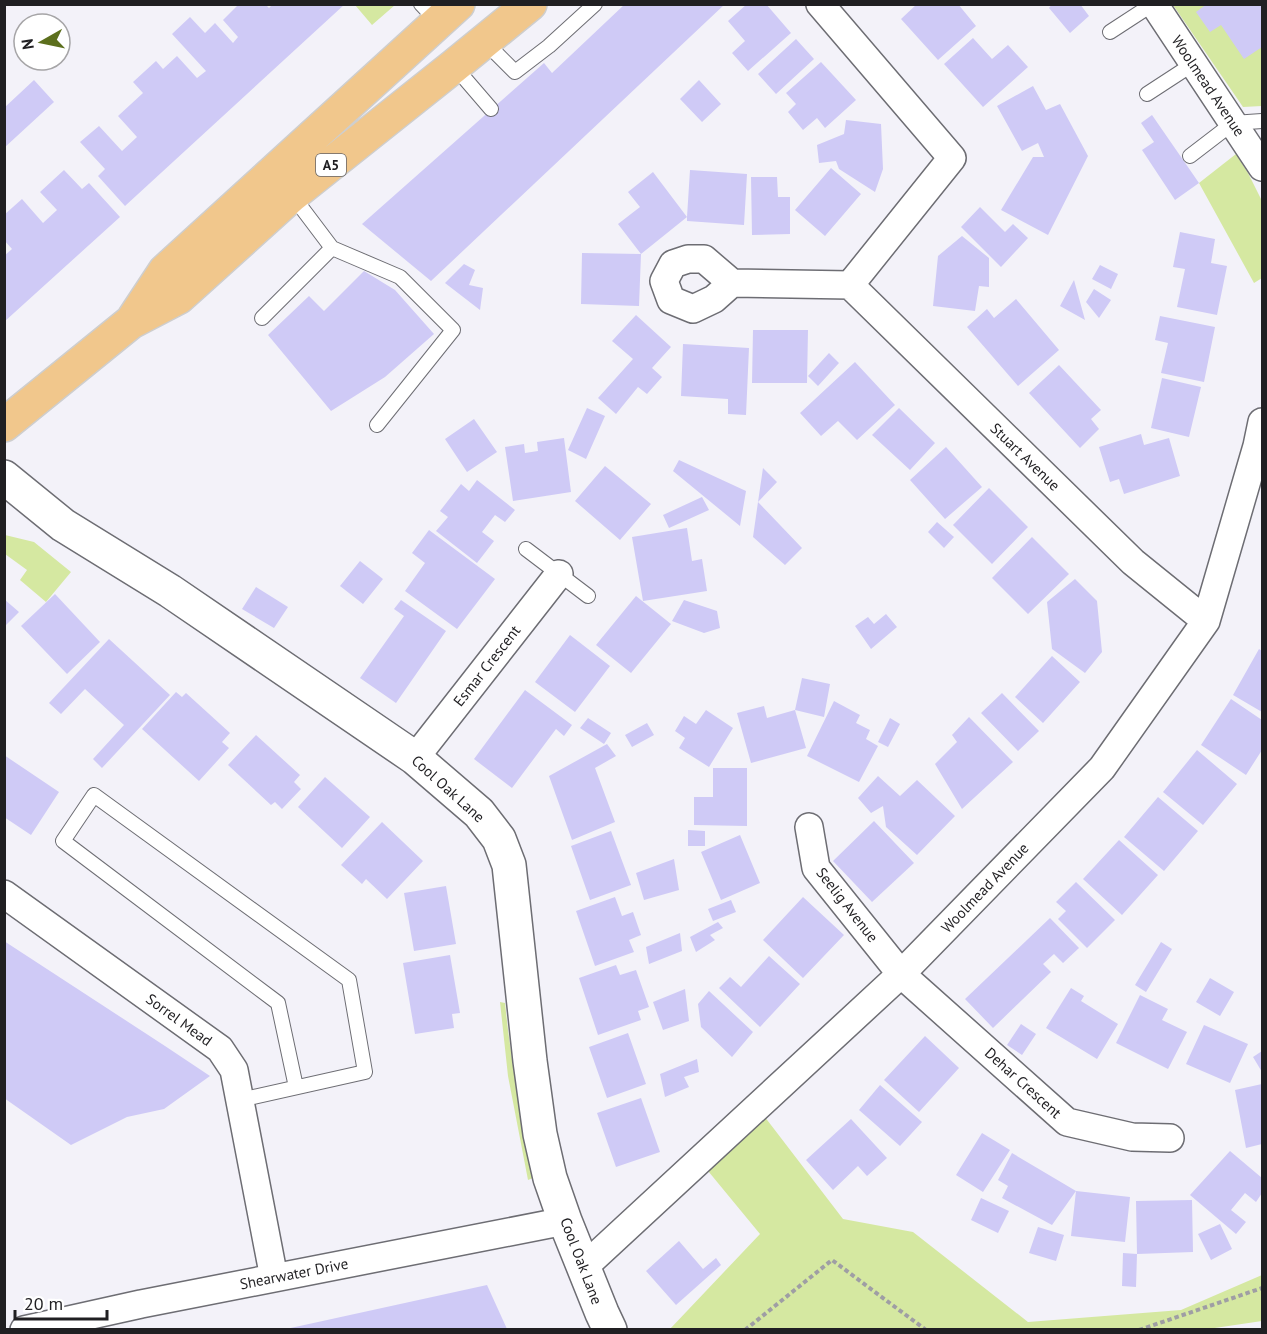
<svg xmlns="http://www.w3.org/2000/svg" width="1267" height="1334" font-family="'PT Sans',sans-serif">
<style>
.green{fill:#d5e8a1}
.building{fill:#cfcaf6}
.lines{fill:none;stroke-linecap:round;stroke-linejoin:round}
.service-casing{stroke:#6d6d73;stroke-width:16}
.minor-casing{stroke:#6d6d73;stroke-width:30}
.tertiary-casing{stroke:#6d6d73;stroke-width:36}
.primary-casing{stroke:#cecece;stroke-width:36}
.path{stroke:#9f9ea4;stroke-width:4;stroke-dasharray:4.5 3;stroke-linecap:butt}
.service{stroke:#fff;stroke-width:14}
.minor{stroke:#fff;stroke-width:27}
.tertiary{stroke:#fff;stroke-width:33}
.primary{stroke:#f1c78c;stroke-width:33}
.labels{text-anchor:middle;stroke-width:4.5;stroke-linejoin:round;paint-order:stroke}
.shield{fill:#fff;stroke:#636264;stroke-width:1.5}
.shield-label{font-size:14px;font-weight:bold;fill:#201f22}
.street-label{font-size:15px;fill:#201f22;stroke:#fff}
</style>
<rect width="100%" height="100%" fill="#f3f2f9"/>
<!-- green -->
<path class="green" d="M355,5H395L372,25Z
M1173,5H1262V106L1243,107Z
M1236,154L1248,173L1262,201V278L1254,283L1199,183Z
M5,535L34,542L71,572L46,602L20,580L27,570L5,554Z
M500,1002L505,1003C511,1062 521,1120 533,1178L528,1180L508,1076Z
M758,1108L843,1219L913,1232L1028,1322L1181,1310L1262,1275V1321L1208,1329L669,1330L760,1234L699,1160Z"/>
<!-- building -->
<path class="building" d="M239,4H265L269,8L273,4H345L125,206L98,176L105,169L80,142L99,126L122,151L137,137L118,116L143,93L133,82L156,61L163,69L177,56L197,78L206,71L172,34L190,17L205,33L215,23L233,43L238,37L223,20Z
M625,4H725L431,281L362,224L544,63L552,73Z
M747,4H766L791,33L748,71L732,53L745,41L728,21Z
M917,4H958L976,26L938,60L901,19Z
M1052,4H1080L1089,16L1070,33L1049,8Z
M1207,4H1262V47L1244,59L1221,25L1210,32L1196,12Z
M973,38L992,59L1008,45L1028,67L983,107L944,64Z
M796,39L814,59L776,94L758,74Z
M821,62L856,100L825,128L817,118L803,130L788,112L796,104L786,93Z
M34,80L54,102L4,148V108Z
M699,80L721,104L702,122L680,99Z
M1033,86L1046,110L1060,104L1088,156L1048,235L1001,210L1033,157H1044L1038,143L1022,151L997,106Z
M1152,115L1199,183L1175,200L1142,150L1154,142L1141,123Z
M846,120L881,124L883,169L875,192L839,169L836,161L819,163L817,145L844,134Z
M831,168L861,194L825,236L795,210Z
M64,170L82,189L89,183L120,217L4,322V256L12,249L4,240V215L22,199L43,223L57,210L40,192Z
M690,170L747,174L744,225L687,221V217L641,254L618,224L640,207L628,192L653,172L687,217Z
M751,177H777L778,197H790V234L752,235Z
M980,207L1005,232L1013,224L1028,238L1001,267L961,227Z
M1180,232L1215,239L1211,263L1227,266L1217,315L1177,307L1185,269L1173,267Z
M962,236L989,258V287L979,286L975,311L933,306L938,256Z
M582,253L641,254L639,306L581,304Z
M464,264L475,270L469,285L483,288L480,310L445,283Z
M1100,265L1118,274L1111,289L1092,279Z
M364,271L395,290L434,334L385,377L331,411L268,335L309,296L324,311Z
M1074,280L1085,320L1060,306Z
M1094,289L1111,300L1099,318L1086,302Z
M1016,299L1059,350L1018,386L967,327L987,309L994,318Z
M636,315L671,347L652,368L662,377L647,394L638,387L616,414L598,398L633,359L612,341Z
M1160,316L1215,327L1204,382L1161,373L1168,343L1155,340Z
M753,330H808L807,383H752Z
M683,344L749,348L746,415L728,414V399L681,396Z
M829,353L839,363L818,386L808,376Z
M855,362L895,405L857,440L838,421L821,436L800,413Z
M1059,365L1101,410L1091,419L1099,429L1080,448L1029,393Z
M1162,378L1201,387L1189,437L1151,428Z
M587,408L605,416L586,459L568,450Z
M899,408L935,443L910,470L872,435Z
M474,419L497,452L467,472L445,439Z
M1141,434L1144,445L1169,438L1180,476L1124,494L1119,479L1110,482L1099,447Z
M564,438L571,492L513,501L505,447L524,444L525,453L538,451L537,442Z
M946,447L982,487L945,519L910,480Z
M679,460L746,491L740,526L673,471Z
M605,466L651,504L620,540L575,501Z
M763,468L777,482L758,502Z
M477,480L515,510L505,522L495,515L482,532L494,541L477,563L436,531L448,517L440,511L461,484L469,491Z
M989,488L1028,527L992,564L953,525Z
M702,497L709,510L669,528L663,515Z
M758,502L802,548L785,565L753,537Z
M937,522L954,537L944,548L928,532Z
M687,528L692,561L702,559L707,591L643,601L632,537Z
M429,530L495,579L457,629L405,591L425,563L412,553Z
M1032,537L1069,574L1028,614L992,578Z
M360,561L383,579L363,604L340,586Z
M1075,579L1097,601L1102,652L1085,673L1052,649L1047,602Z
M256,587L288,607L274,628L242,609Z
M55,594L100,642L67,674L21,626Z
M636,596L671,624L631,673L596,645Z
M4,599L19,612L4,627Z
M401,600L446,631L396,703L360,678L404,616L394,609Z
M684,600L717,611L720,628L704,633L672,621Z
M886,614L897,627L871,649L855,626L868,617L874,624Z
M570,635L610,666L575,712L535,682Z
M109,639L170,695L102,768L93,759L124,725L85,689L61,714L49,703Z
M1259,649L1262,651V712L1233,695Z
M1052,656L1080,682L1043,723L1015,697Z
M802,678L830,684L824,717L795,710L806,748L751,763L737,713L764,706L767,718L795,710Z
M525,690L572,725L564,736L556,729L512,788L474,759Z
M176,692L182,697L186,693L230,733L222,742L229,748L199,781L142,729Z
M1002,693L1039,731L1018,751L981,713Z
M1231,699L1262,720V750L1246,775L1201,745Z
M834,701L860,715L856,723L870,730L866,739L878,746L859,782L807,756Z
M706,710L733,728L709,767L679,748L685,738L675,731L684,716L696,724Z
M969,717L1013,762L962,809L935,764L957,742L952,735Z
M588,718L611,733L604,744L580,728Z
M890,718L900,724L888,747L878,742Z
M647,723L654,735L632,747L625,735Z
M256,735L300,775L294,782L301,789L282,809L275,802L271,805L228,765Z
M607,744L616,756L595,768L615,822L572,840L549,776Z
M1197,750L1237,784L1203,825L1163,792Z
M4,755L59,792L31,835L4,817Z
M713,768H747V826L694,825V797H713Z
M878,776L900,796L917,780L955,816L917,855L886,827L883,806L871,813L858,798Z
M325,777L370,817L342,848L298,807Z
M1158,797L1198,831L1164,871L1124,837Z
M874,821L914,863L872,902L833,861Z
M382,822L423,861L387,899L366,879L362,884L341,865Z
M688,830L705,831V846H688Z
M611,831L631,885L590,900L571,846Z
M740,835L760,883L721,900L701,852Z
M1119,840L1158,875L1122,915L1083,879Z
M674,859L679,890L644,900L636,873Z
M1076,882L1115,920L1087,948L1058,919L1066,911L1056,902Z
M446,886L456,944L414,951L404,893Z
M615,897L622,916L633,912L641,935L629,940L634,952L595,966L576,911Z
M803,897L844,935L803,978L763,940Z
M731,900L736,912L713,921L708,909Z
M1050,918L1079,948L1063,963L1054,954L1043,964L1051,972L993,1028L965,999Z
M718,922L723,928L710,935L715,940L696,952L690,937Z
M680,933L682,951L649,964L646,947Z
M4,941L165,1046L210,1076L164,1109L127,1117L71,1145L4,1098Z
M1161,942L1172,949L1146,992L1135,985Z
M450,955L460,1013L452,1014L454,1028L415,1034L403,963Z
M769,956L800,984L760,1027L719,988L730,977L741,987Z
M616,965L620,975L636,970L649,1007L638,1011L641,1020L598,1035L579,978Z
M1210,978L1234,992L1220,1016L1196,1002Z
M1071,988L1084,996L1081,1001L1118,1024L1097,1059L1046,1028Z
M685,989L689,1021L663,1030L653,1002Z
M709,991L753,1032L732,1057L701,1027L698,1004Z
M1140,995L1168,1009L1162,1020L1187,1032L1168,1069L1116,1043Z
M1021,1024L1036,1034L1022,1055L1007,1045Z
M1204,1025L1248,1044L1230,1083L1186,1064Z
M628,1033L646,1084L607,1098L589,1047Z
M925,1036L959,1068L919,1112L884,1080Z
M1262,1051V1072L1253,1057Z
M697,1059L699,1072L684,1077L689,1087L665,1097L660,1074Z
M1262,1084V1144L1246,1148L1235,1090Z
M880,1085L922,1122L900,1146L859,1110Z
M641,1098L660,1152L616,1167L597,1113Z
M851,1119L887,1158L867,1176L858,1166L833,1190L806,1160Z
M982,1133L1010,1150L983,1192L956,1175Z
M1230,1151L1262,1178V1193L1256,1202L1245,1193L1231,1210L1246,1222L1236,1234L1190,1195Z
M1012,1153L1076,1191L1052,1225L1002,1198L1008,1186L998,1180Z
M1076,1191L1130,1197L1125,1242L1071,1236Z
M981,1198L1009,1211L998,1233L971,1220Z
M1192,1200L1193,1252L1137,1254L1136,1201Z
M1220,1224L1232,1249L1211,1260L1198,1234Z
M1038,1227L1064,1235L1056,1261L1029,1253Z
M679,1241L703,1269L716,1258L721,1265L676,1305L646,1271Z
M1123,1253L1137,1254L1136,1287L1122,1286Z
M487,1285L507,1329H286Z"/>
<g class="lines">
<defs>
<path id="service" d="M421,4L438,22
M1110,32L1153,4
M485,42L515,72L549,46L595,4
M454,66L491,109
M1147,94L1193,64
M1190,156L1233,123L1262,121
M292,195L332,248L400,277L453,330L377,425
M262,318L332,248
M526,549L588,596
M240,1100L365,1072L349,980L94,795L63,841L278,1003L296,1087"/>
<path id="minor" d="M820,4L952,158L850,285L1133,562L1206,621
M1154,4L1262,167
M732,283L704,259H688L673,264L664,281L671,300L693,309L714,299L732,283L850,285
M415,758L559,574
M809,827L816,868L901,974L1067,1122L1132,1137L1170,1138
M4,894L220,1049L234,1070L274,1278
M583,1268L901,974L1102,768L1206,621L1257,446L1262,422
M24,1330L141,1304L565,1221"/>
<path id="tertiary" d="M4,477L63,525L170,591L415,758L479,813L499,839L509,865L530,1061L540,1134L550,1178L565,1221L602,1313L610,1330"/>
<path id="primary" d="M134,318L165,271L458,4
M4,425L131,322L179,297L292,195L454,66L530,4"/>
</defs>
<!-- service casing -->
<use href="#service" class="service-casing"/>
<!-- minor casing -->
<use href="#minor" class="minor-casing"/>
<!-- tertiary casing -->
<use href="#tertiary" class="tertiary-casing"/>
<!-- primary casing -->
<use href="#primary" class="primary-casing"/>
<!-- path -->
<path class="path" d="M745,1330L832,1260L926,1330
M1139,1330L1262,1288"/>
<!-- service -->
<use href="#service" class="service"/>
<!-- minor -->
<use href="#minor" class="minor"/>
<!-- tertiary -->
<use href="#tertiary" class="tertiary"/>
<!-- primary -->
<use href="#primary" class="primary"/>
</g>
<g class="labels">
<!-- shield labels -->
<rect class="shield" x="316" y="154" width="30" height="22" rx="4.5"/>
<g class="shield-label">
<text x="331" y="170">A5</text>
</g>
<!-- street labels -->
<g class="street-label">
<text transform="translate(1208 86) rotate(56)" y="5">Woolmead Avenue</text>
<text transform="translate(1025 457) rotate(44)" y="5">Stuart Avenue</text>
<text transform="translate(487 666) rotate(-52)" y="5">Esmar Crescent</text>
<text transform="translate(448 789) rotate(42)" y="5">Cool Oak Lane</text>
<text transform="translate(985 888) rotate(-46)" y="5">Woolmead Avenue</text>
<text transform="translate(847 905) rotate(52)" y="5">Seelig Avenue</text>
<text transform="translate(179 1020) rotate(36)" y="5">Sorrel Mead</text>
<text transform="translate(1023 1083) rotate(42)" y="5">Dehar Crescent</text>
<text transform="translate(581 1261) rotate(69)" y="5">Cool Oak Lane</text>
<text transform="translate(294 1274) rotate(-11)" y="5">Shearwater Drive</text>
</g>
</g>
<!-- border -->
<rect width="1267" height="1334" fill="none" stroke="#201f22" stroke-width="12"/>
<!-- north arrow -->
<g transform="translate(42 42) rotate(261)"><circle r="28" fill="#ffffff" stroke="#a6a5a7" stroke-width="1.5"/>
<path d="M0-4.5L10 22L0 15L-10 22Z" fill="#5c6f1d"/>
<text y="-9" font-size="16" font-weight="bold" text-anchor="middle" fill="#201f22">N</text>
</g>
<!-- scale -->
<path d="M15 1310v9h92v-9" fill="none" stroke="#201f22" stroke-width="3"/>
<text x="24" y="1310" font-size="18" fill="#201f22" stroke="#ffffff" stroke-width="4.5" paint-order="stroke">20 m</text>
</svg>
